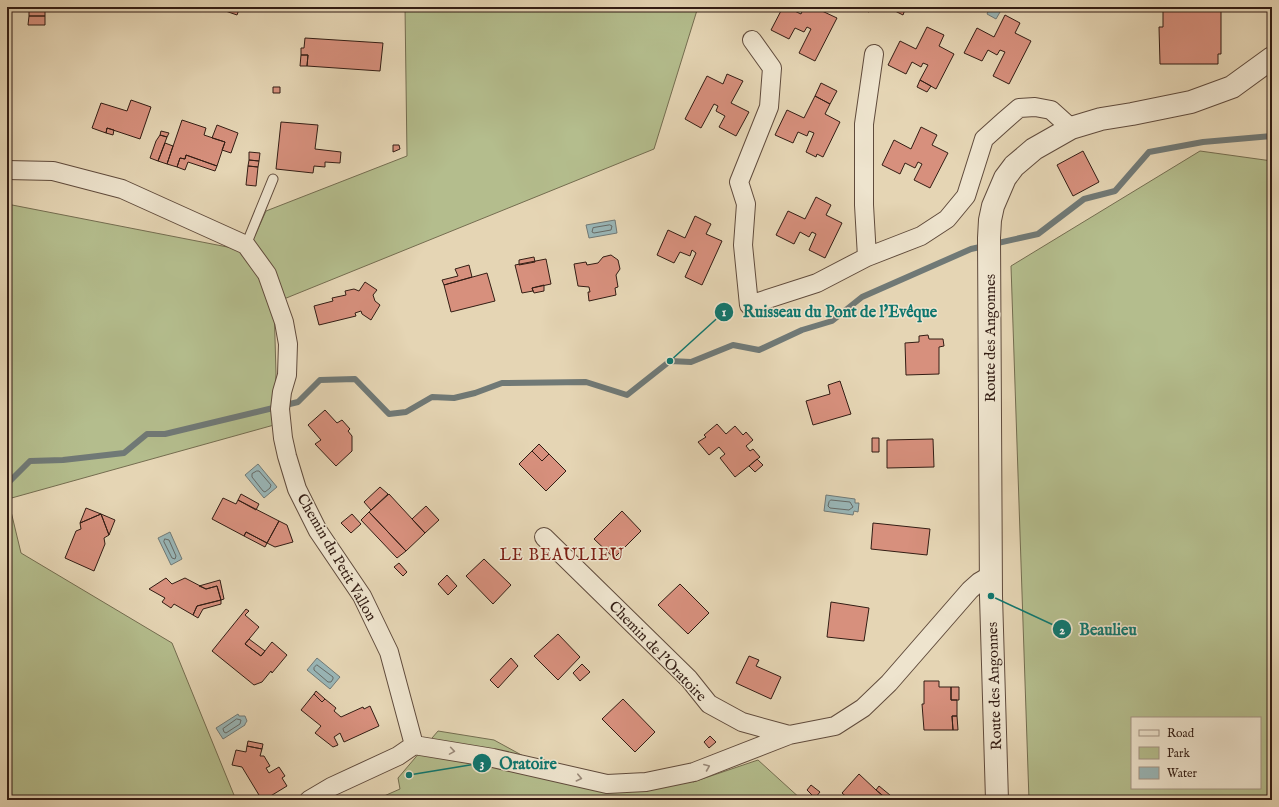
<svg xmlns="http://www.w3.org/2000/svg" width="1279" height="807" font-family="'IM FELL English',serif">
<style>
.green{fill:#b4bd8d;stroke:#746d50;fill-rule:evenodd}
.water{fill:#99b6b7;stroke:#707976}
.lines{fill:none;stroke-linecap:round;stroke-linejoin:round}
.shore{stroke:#666a66;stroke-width:1}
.stream{stroke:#707976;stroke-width:6}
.building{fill:#d7907d;stroke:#331d14}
.service-casing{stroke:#604b3c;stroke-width:11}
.minor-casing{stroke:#604b3c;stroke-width:20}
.tertiary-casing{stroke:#604b3c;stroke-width:24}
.service{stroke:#eee4ce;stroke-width:9}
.minor{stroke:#eee4ce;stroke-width:18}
.tertiary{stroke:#eee4ce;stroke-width:22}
.oneway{stroke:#9a8a7a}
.labels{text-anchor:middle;stroke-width:3;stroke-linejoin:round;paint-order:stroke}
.street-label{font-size:15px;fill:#331d14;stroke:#eee4ce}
.neighbourhood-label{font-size:16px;letter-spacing:1px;fill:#7a1f14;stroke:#eee4ce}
.leader{fill:none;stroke:#0f766e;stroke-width:1.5}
.callout-dot{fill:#0f766e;stroke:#eee4ce;stroke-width:1.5}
.mark-label{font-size:12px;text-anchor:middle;font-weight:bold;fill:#fff}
.callout-label{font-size:16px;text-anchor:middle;font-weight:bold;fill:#0f766e;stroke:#eee4ce;stroke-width:3;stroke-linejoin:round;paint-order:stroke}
</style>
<rect width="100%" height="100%" fill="#e5d5b4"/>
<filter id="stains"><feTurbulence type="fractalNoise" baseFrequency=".005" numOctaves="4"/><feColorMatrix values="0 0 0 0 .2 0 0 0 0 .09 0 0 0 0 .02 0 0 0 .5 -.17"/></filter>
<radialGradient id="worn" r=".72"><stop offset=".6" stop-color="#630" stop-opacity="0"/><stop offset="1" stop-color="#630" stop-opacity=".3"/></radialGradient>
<!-- green -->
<path class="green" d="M405,7H698L654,149L274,303L276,374L274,425L8,499L21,553L172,643L236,800H7V204L248,251L266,211L407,156Z
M1200,151L1272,161V800H1029L1011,266ZM1132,718H1260V788H1132Z
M438,731L494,740L569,781L690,778L693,782L758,760L802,800H375L400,789L398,778Z"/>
<!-- water -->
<path class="water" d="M990,7H1003L996,19L987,14Z
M615,220L617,233L589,238L586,225Z
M258,464L277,487L264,498L245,475Z
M826,495L855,499V503H859L858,512L854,511L853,515L824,511Z
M170,532L182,559L171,565L158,538Z
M317,658L340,677L330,689L307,670Z
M238,714L239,716H245L247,721L245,724V725L223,739L216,728Z"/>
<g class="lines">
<!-- shore -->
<path class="shore" d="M610,225L612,226L611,230L594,233L592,232L593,228Z
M257,471H259L271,485L270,488L265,492L263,491L252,477V474Z
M831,500L850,502L853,507L849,510L830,508L828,506L829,502Z
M165,539L169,540L176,556L175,559L172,558L164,542Z
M317,665L333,677V679L331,682H328L314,670V668Z
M237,719L241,720L240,724L226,733L224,732L223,729Z"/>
<!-- stream -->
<path class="stream" d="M7,484L30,461L63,460L124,453L147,434H165L298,402L320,380L355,379L389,414L406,412L432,397L454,398L475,393L502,383L586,382L627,395L670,361L691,362L733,345L759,350L802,330L832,321L862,297L971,249L1038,234L1084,199L1115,191L1149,152L1203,142L1272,136"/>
</g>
<!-- building -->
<path class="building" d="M29,7H45V16H29Z
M79,7H93L91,11Z
M214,7H240L237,15Z
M783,7H786L801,14L804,7H824L822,11L837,18L815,61L799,53L811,29L807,27L804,32L795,28L789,39L771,30Z
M858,7H872L869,12Z
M887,7H906L903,15Z
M1155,7H1221V54H1218V64H1160L1159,27H1163V7Z
M1005,15L1020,23L1015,33L1031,41L1009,84L993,76L1005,52L1000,50L997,55L988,50L982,61L964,53L977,28L994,37Z
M29,16H45V25H28Z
M927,27L944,35L939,46L954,54L936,89L920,80L928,65L923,63L921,67L912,62L906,74L888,65L900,41L916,49Z
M305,38L383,43L380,71L307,66L308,55H301V48H304Z
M301,55H308L307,66H300Z
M727,74L743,81L731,103L749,112L736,136L719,127L725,116L716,111L718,106L714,104L701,128L685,119L707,76L723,84Z
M920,80L931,86L927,92L917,87Z
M821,83L837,91L830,104L815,96Z
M273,87H280V93H273Z
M815,96L830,104L825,114L840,122L823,157L817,154L816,157L806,152L814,133L809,131L807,136L798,132L793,143L775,135L787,110L804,118Z
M131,100L151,107L140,139L107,128L106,133L92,128L101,103L127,111Z
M182,120L206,128L204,135L225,142L217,166L186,155L185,159L180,158L177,167L167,164Z
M281,122L318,125L315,149L341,152L340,163L325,162V167L314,166L313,173L276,169Z
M217,125L238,133L231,153L222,150L225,142L212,138Z
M921,127L937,135L932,145L948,153L930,188L914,180L922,164L918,162L915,168L905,163L900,174L882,165L894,140L911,149Z
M107,128L114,130L113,135L106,133Z
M161,131L169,133L167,137L160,135Z
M160,135L167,137L158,161L150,158L156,141Z
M165,143L173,146L167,164L158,161Z
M393,145H399L400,149L393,152Z
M1083,151L1099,182L1073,196L1057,165Z
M249,152L260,153L259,161L249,160Z
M186,155L217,166L215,171L188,162L185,170L177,167L180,158L185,159Z
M249,160L259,161L258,167L248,166Z
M248,166L258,167L256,186L246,185Z
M816,197L831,205L826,215L842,223L825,258L809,250L816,234L812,232L809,237L800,232L794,244L776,235L788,211L805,219Z
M695,216L711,224L706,234L722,241L702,285L685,277L696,253L692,250L690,256L680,252L674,263L657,255L668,230L685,238Z
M611,255L618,260L620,269L616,275L618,287L615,288L616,295L589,301L588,292H590L589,287L578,286L574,264L586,262L587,265L598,263L603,257Z
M534,257L535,262L519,265V260Z
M546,259L551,284L532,288L533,291L522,293L515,265Z
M469,265L472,277L444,285L442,280L458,276L455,269Z
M487,273L495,301L451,312L444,285Z
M365,282L377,290L373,295L375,301L380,305L371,320L362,314L361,311L355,313L356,316L319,325L314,306L333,301L332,298L346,295L345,291L354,289L359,291Z
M544,285V291L534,293L532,288Z
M928,335L929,339H943L944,346L939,347V374L906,375L905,343L919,342V336Z
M840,381L851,414L813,425L806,401L830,394L828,385Z
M325,410L337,423L342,420L350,429L348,431L352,436V451L336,466L315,444L321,440L308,425Z
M717,424L726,434L735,426L743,435L746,432L753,440L746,446L750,451L753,449L760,457L735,477L720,458L725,454L719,447L709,455L698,442L706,437L704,435Z
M872,438H879V452H872Z
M933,439L934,467L887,468V440Z
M539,444L549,454L542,461L532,451Z
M532,451L542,461L549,454L566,471L546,491L519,464Z
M757,459L763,465L755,472L749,466Z
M380,487L388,494L371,510L364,502Z
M241,494L259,504L256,510L238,500Z
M389,494L425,533L406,551L369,512Z
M223,498L236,504L238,500L279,521L267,543L246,532L244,536L212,519Z
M426,506L439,520L425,533L412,519Z
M86,508L101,514L80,523Z
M622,511L641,531L614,558L594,539Z
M369,512L406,551L397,558L361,520Z
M101,514L109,535L104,538L105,544L94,571L65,558L76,531L81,529L80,523Z
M101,514L115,520L109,535Z
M352,514L361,524L351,533L341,523Z
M279,521L287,525L293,542L275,547L267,543Z
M873,523L930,529L927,555L871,549Z
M246,532L267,543L265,547L244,536Z
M484,559L511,585L493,604L466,576Z
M399,563L407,572L403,576L394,567Z
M447,575L457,586L448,595L438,584Z
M166,578L172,584L185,578L206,589L217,586L221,600L197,606L193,615L174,604L171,608L162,602L165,598L149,589Z
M220,580L224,599L221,600L217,586L206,589L199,586Z
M680,584L709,613L688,634L658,605Z
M221,600V604L203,609L198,618L193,615L197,606Z
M831,602L869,608L864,641L827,637Z
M246,609L249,611L245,615L259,627L245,644L261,656L272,642L287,655L272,673L271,671L262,682L254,685L212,651Z
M558,634L580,657L558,680L534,656Z
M249,639L265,651L261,656L245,644Z
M749,656L759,660L756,666L781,677L771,699L736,683Z
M511,658L518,666L498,688L490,680Z
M582,664L590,672L580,681L573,673Z
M924,681H939V687H951V700H957V716H952L953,730H924L922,704H924Z
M951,687H959V700H951Z
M316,691L325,699L322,702L314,694Z
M314,694L322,702L325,699L336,708L334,711L341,717L363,707L364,709L370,706L379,726L344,742L340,733L334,737L338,745L333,747L315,733L321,726L301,710Z
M623,699L655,732L635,752L602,719Z
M952,716H957L958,730H953Z
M710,736L716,742L709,748L704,742Z
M248,741L263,744L262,749L247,746Z
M247,746L262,749L260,756H264L270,766L266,768L269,773L279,767L285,776L282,778L287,786L264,800H262L242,767L232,765L236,750L246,752Z
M859,774L876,790L888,800H850L842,793Z
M811,785L820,792L815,798L807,790Z
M879,786L896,800H888L876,790Z"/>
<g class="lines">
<defs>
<path id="service" d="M246,245L273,179"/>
<path id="minor" d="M752,40L772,68L769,107L739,182L746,204L743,245L749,305L817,283L867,257L921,236L947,219L966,196L984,139L1004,121L1019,108L1035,107L1051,110L1071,128
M7,170L53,171L122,189L246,245L267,274L284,322L288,344L287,375L282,392L280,409L283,438L287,456L297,489L318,531L362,596L389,652L414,745
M867,257L864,205V124L874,54
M544,537L689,679L709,704L742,722L789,735
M309,800L331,787L398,756L414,745L493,758L607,784L646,782L694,772L789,735L835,726L863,708L889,683L970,590L979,582L991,575"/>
<path id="tertiary" d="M997,800L991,596L989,238L990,220L993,206L1005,178L1014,166L1034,149L1071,128L1101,119L1132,114L1191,102L1232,87L1272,58"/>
</defs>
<!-- service casing -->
<use href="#service" class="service-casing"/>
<!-- minor casing -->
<use href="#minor" class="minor-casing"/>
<!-- tertiary casing -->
<use href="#tertiary" class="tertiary-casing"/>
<!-- service -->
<use href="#service" class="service"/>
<!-- minor -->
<use href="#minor" class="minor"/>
<!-- tertiary -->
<use href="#tertiary" class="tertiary"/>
</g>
<!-- one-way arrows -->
<defs><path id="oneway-chevron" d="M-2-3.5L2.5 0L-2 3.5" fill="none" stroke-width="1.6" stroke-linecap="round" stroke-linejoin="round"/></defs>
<g class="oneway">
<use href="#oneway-chevron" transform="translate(452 751) rotate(9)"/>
<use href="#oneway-chevron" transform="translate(707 767) rotate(-22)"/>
<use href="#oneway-chevron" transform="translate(579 778) rotate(13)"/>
</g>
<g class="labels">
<!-- street labels -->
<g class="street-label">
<text transform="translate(990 338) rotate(-90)" y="5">Route des Angonnes</text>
<text transform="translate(337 557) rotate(60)" y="5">Chemin du Petit Vallon</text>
<text transform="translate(658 651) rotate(46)" y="5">Chemin de l'Oratoire</text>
<text transform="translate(994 686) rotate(-92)" y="5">Route des Angonnes</text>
</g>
<!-- neighbourhood labels -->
<g class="neighbourhood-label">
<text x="562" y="560">LE BEAULIEU</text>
</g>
</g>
<!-- callouts -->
<path class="leader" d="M670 361L724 312M991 596L1062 629M409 775L482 763"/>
<g class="callout-dot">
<circle cx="670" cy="361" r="4"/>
<circle cx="991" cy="596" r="4"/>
<circle cx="409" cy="775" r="4"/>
<circle cx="724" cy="312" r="10"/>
<circle cx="1062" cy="629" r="10"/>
<circle cx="482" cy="763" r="10"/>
</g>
<g class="mark-label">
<text x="724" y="316">1</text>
<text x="1062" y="634">2</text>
<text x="482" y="767">3</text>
</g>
<g class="callout-label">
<text x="840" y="317">Ruisseau du Pont de l'Evêque</text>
<text x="1108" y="635">Beaulieu</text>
<text x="528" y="769">Oratoire</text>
</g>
<!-- margin -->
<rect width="1279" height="807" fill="none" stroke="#e5d5b4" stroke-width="24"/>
<rect x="8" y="8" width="1263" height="791" fill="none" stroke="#331d14" stroke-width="2"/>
<rect x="12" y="12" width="1255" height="783" fill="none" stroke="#331d14"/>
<!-- legend -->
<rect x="1131" y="717" width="130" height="72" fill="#eee4ce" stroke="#a39484"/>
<rect x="1139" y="730" width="20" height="6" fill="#eee4ce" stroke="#a39484"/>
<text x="1167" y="737" font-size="12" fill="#331d14">Road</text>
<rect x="1139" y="747" width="20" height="12" fill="#b4bd8d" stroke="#a39484"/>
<text x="1167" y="757" font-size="12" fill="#331d14">Park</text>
<rect x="1139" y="767" width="20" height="12" fill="#99b6b7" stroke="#a39484"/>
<text x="1167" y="777" font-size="12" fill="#331d14">Water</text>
<rect width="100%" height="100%" filter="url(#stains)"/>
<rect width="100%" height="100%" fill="url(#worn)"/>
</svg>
